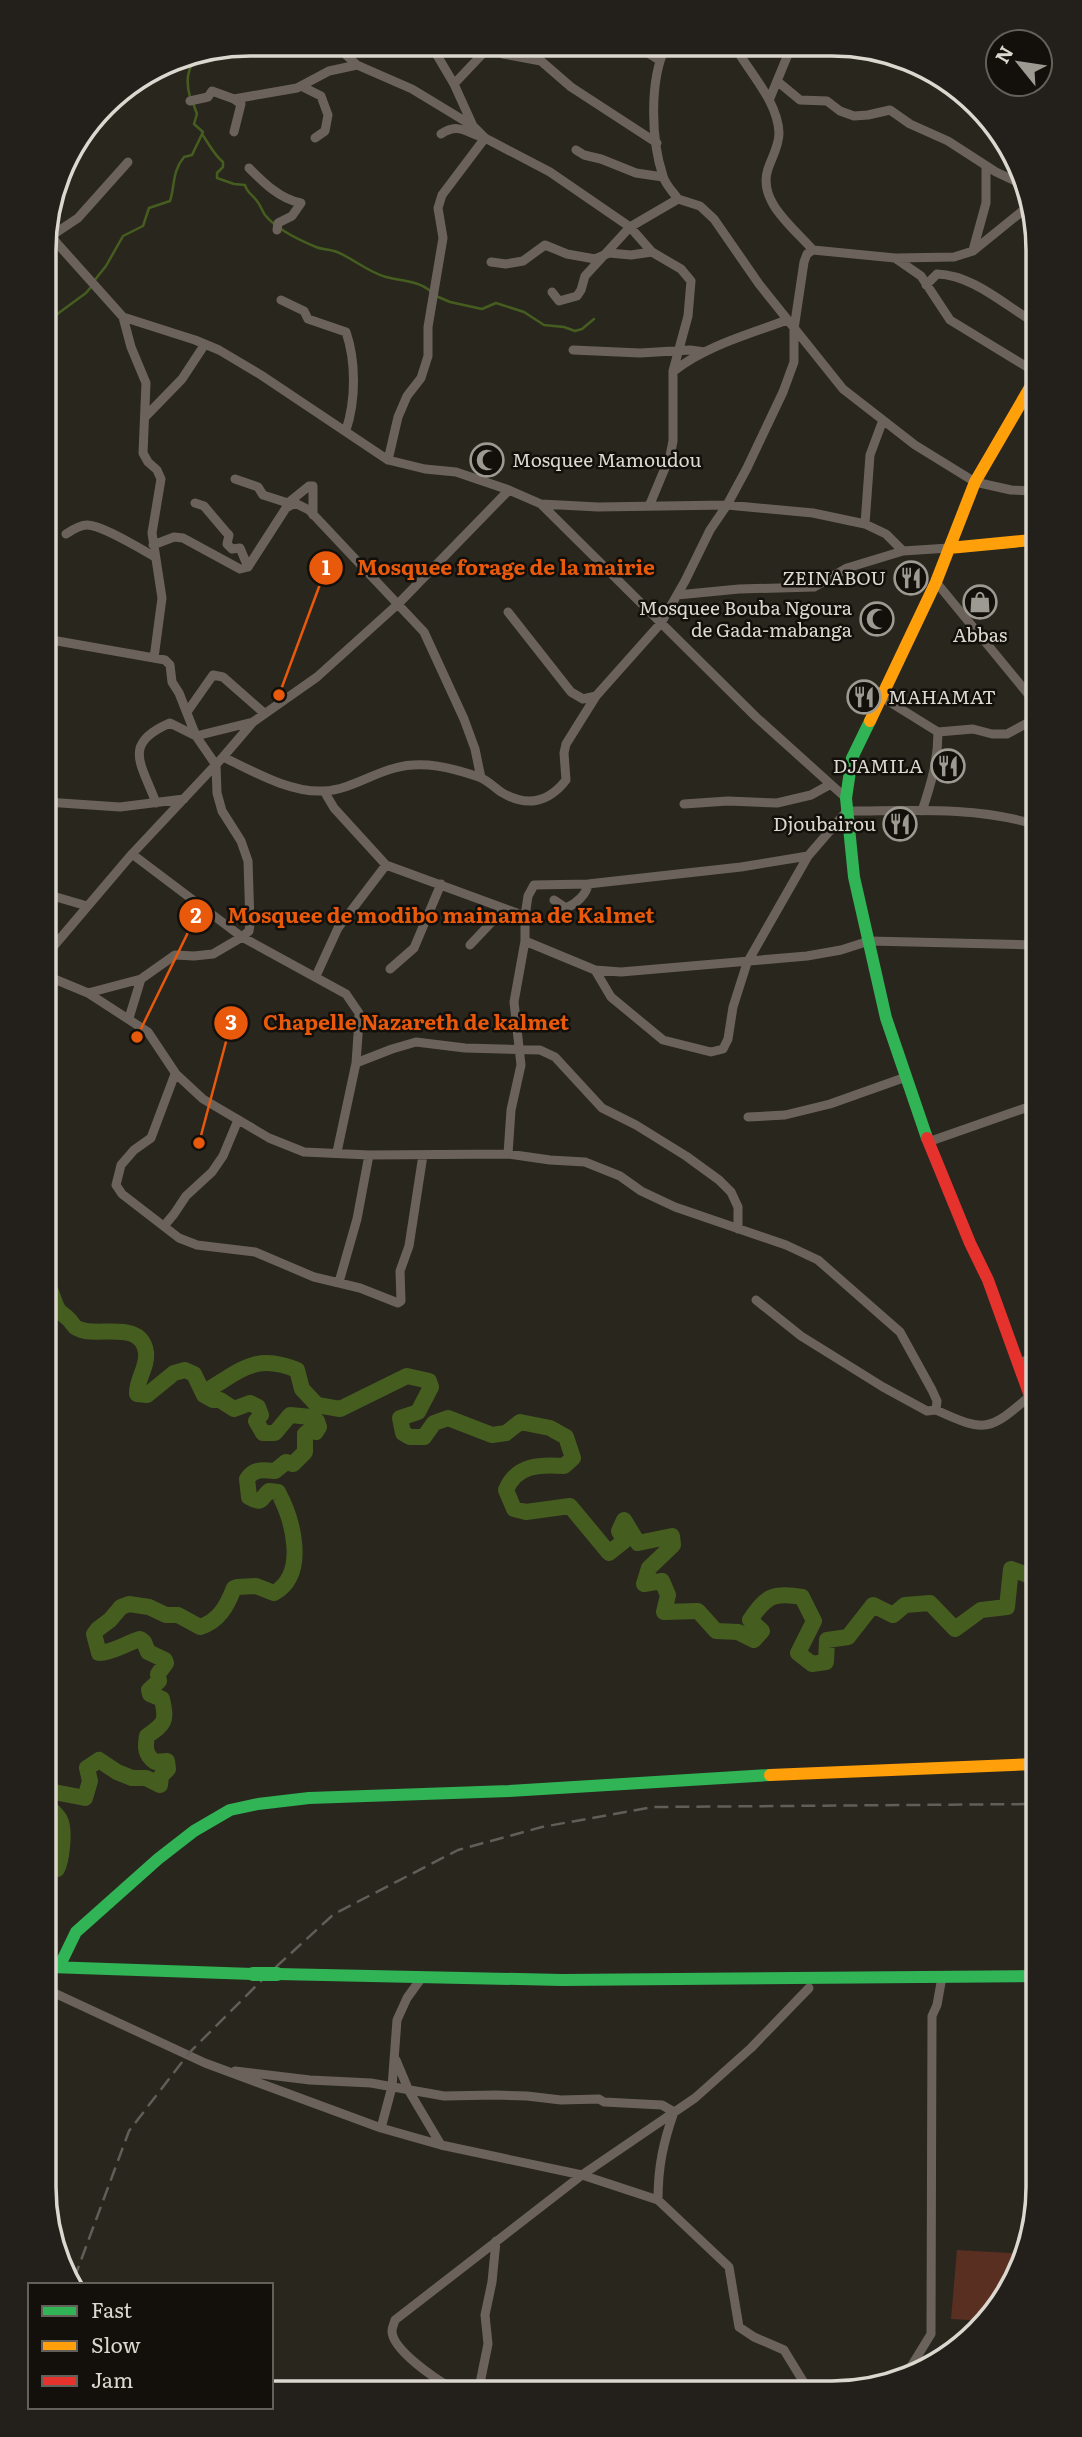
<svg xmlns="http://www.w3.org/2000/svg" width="1082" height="2437" font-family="Literata,serif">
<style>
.green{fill:#592f21}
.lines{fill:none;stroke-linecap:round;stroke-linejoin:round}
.stream{stroke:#455e1f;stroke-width:2.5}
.river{stroke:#455e1f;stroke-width:16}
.street{stroke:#6b635b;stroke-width:9}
.fast{stroke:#30b455;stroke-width:12}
.slow{stroke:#ff9f0a;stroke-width:12}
.jam{stroke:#e5322d;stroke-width:12}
.rail{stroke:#635d58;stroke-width:2.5;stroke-dasharray:14 7;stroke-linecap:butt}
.fast-bridge{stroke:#30b455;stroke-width:14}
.labels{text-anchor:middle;stroke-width:5;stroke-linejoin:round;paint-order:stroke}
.poi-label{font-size:19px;fill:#dcd8d0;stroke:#13100b;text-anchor:end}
.rim{fill:none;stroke:#dcd8d0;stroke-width:3.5}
.leader{fill:none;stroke:#e8590c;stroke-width:2.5}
.callout-dot{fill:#e8590c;stroke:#13100b;stroke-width:2.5}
.mark-label{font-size:21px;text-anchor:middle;font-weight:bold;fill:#fff}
.callout-label{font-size:21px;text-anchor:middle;font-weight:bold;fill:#e8590c;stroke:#13100b;stroke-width:5;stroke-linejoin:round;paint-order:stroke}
</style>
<rect width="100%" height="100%" fill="#29261e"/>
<!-- green -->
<path class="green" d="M957,2250L1025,2254L1023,2266L989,2321L951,2319Z"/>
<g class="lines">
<!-- stream -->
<path class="stream" d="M190,97C186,83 186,66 199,58L198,54
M202,134C209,144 214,155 223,162V167L217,173V178L234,184L245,185C247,193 252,194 257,201C261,206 262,211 265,215C277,230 299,240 316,247C323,250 330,249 337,252C354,259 368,272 386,277C400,281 421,281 431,292
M94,281L106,266L123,236L143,226L149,208L170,201C175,186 172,171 184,157L192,155L203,132L194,124L197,114L193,103
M436,296L450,302L482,309L496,303L524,312L544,325L564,327L575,331L582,329L594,319
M45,323L86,293L91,287"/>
<!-- river -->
<path class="river" d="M48,1286C53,1294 54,1304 59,1311C63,1315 68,1317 71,1322C75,1326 73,1327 79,1329C98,1338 141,1319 146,1352C148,1367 136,1380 137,1394L147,1395L174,1373L185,1370L194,1374L204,1395L213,1400H220L234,1409L250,1403L258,1407L261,1415L256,1421L263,1433H275L290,1415L311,1417L317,1421L319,1427L316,1432L310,1430L305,1434V1452L293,1464L286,1462L275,1471C264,1470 254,1468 247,1479L249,1497C263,1505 260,1499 269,1491L278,1492C293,1520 308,1574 274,1593L256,1586L237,1587L234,1588C227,1606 219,1621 200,1627L178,1615H166L149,1607L129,1604L121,1607L110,1620L98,1629L94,1634L99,1653C112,1653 127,1643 140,1639L144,1642L148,1652L165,1660L166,1663L158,1674L159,1681L149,1690L150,1694L162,1699C167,1722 165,1723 147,1736C145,1747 145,1755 155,1762L167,1761L168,1769L161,1776L160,1785L146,1778H132L117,1772L99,1760L87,1768L90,1781L85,1798L54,1792L49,1794
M203,1393C239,1372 254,1352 297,1370L302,1389L317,1405L340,1409L407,1376L429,1381L431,1387L418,1412L400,1418L403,1433L410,1437H424L434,1423L448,1418L492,1435L506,1433L520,1422L550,1428L566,1437L573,1458L564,1466C540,1464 516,1465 506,1490L514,1509L526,1512L570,1506L609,1553L624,1541L619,1531L624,1520L638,1543L672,1536L673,1545L649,1568L644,1584L662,1581L668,1595L664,1612L698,1611L716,1631L738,1632L754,1640L762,1631L750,1620C766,1596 773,1592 802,1597L814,1621L798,1653L812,1664L826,1662L827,1640L848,1637L873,1605L893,1615L905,1605L930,1603L955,1629L981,1610L1007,1607L1011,1569L1036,1578
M49,1807C53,1812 58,1815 60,1820C65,1829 62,1860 57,1869H50"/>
<!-- street -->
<path class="street" d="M334,44L357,65L412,89L473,126
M431,45L454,84L473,126L485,138L550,172L630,227L678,199L700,206L714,219L759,284L843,389L915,445L975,482L1011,490L1032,491
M637,46L659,60
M666,46C649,80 651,140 663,176C665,184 673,192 678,199
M735,47C750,73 778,102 779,133C779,146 772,157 768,169C757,201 794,228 813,250
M777,81L800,100L827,101L840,111L854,116L868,115L890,110L910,124L948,141L996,172L1024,185
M454,84L489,47L503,54L541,61L571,87L657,143
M303,87L321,96L328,115L325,131L315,138
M770,98L791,47
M234,99L241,104L234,132
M190,101L208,97L212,91L234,99L297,88L329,71L357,65
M576,150L584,155L601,159L636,173L663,177
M249,168C264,183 280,199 301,203L292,216L278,223L277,230
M58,186L76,156V145
M46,231L123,317L195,340L219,350L261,375L388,460L425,469L456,472L509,490L541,504L756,717L846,798
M51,236L78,218L128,162
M973,250L986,203V166
M897,258L954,257L973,251L1031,204
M491,262L506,264L523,261L545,245L567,254L595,259L609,253L631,255L652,252
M926,285L937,274C972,275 1002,303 1032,321
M552,292L559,301L577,296L581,290L585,276L630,227L652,252L681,269L691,281L688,316L673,371V441L670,456L650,504
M281,300L304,311L308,319L346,332C356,361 356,400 346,430
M123,317L131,347L146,383L143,453L148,462L157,470L161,479L152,533L162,598L154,658
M573,350L640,353L690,350L705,352
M674,371C705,346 750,334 787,320
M146,416L182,379L205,344
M388,460L398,417L407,396L421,378L428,356V327L443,238L438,208L442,195L485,138C466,133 459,122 441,134
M235,479L258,487L263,495L288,503L309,486H313V515
M195,503L204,506L226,532L229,535L227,544L232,549L240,548L248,567
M541,504L598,507L727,505L813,513L865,524L886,534L903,551
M865,524L870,455L883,420
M66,534C72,530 80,525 87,525C102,525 141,549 155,557
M153,545L174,537L183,538L240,569L248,567L286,508L295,503L309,510L424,632L464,719L475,749L481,778
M936,582L1033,700
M677,595L739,589L814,587L847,568L903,551L949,548
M508,612L571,692L583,699L596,696
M46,639L154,658L165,660L170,665L172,682L179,693L196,736L216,765L217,793L222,811L241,841L248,861L250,924L249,931L242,937L213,954L194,956L175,955L141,979L88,993
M880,696L938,732C938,761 931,784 922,811
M187,712L213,675L223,677L264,713
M938,732L973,729L992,734H1007L1033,720
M223,757C253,771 289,793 324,791C349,790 371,774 395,768C423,760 452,768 479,777C487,780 494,787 501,792C527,808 549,802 566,780L564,753L566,744L596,696L661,623L685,581L710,530L727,505L747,468L783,392L794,362V329L804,262L807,254L813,250L895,258L921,276L950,320L1032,370
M324,791L334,808L386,865L525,916
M46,802L120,807L184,799
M156,803C142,764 121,744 170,723L196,736L253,722
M684,804L728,801L777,803L811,795L829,785
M132,854L242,937L346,994L359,1013L358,1035L356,1063L337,1152
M808,856L847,811C907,811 974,806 1033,824
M46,894L87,906
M554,900L566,908C576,904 587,894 588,884
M525,941L595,970L621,972L807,956L841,950L869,941L1034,945
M470,945L504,909
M47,954L132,854L223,757L253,722L317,677L398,604L509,490
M390,969L414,948L441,884
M47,976L88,993L148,1032L176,1074L203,1099L269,1138L304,1152L369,1155L508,1154L550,1160L585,1162L620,1176L641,1191L675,1207L786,1245L818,1260L900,1332L932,1390L937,1401L936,1410L927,1411L883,1387L801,1336L756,1300
M316,976L338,928L386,865
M129,1018L141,979
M356,1063L392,1049L416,1042L465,1048L540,1050L555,1057L602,1108L636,1125L686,1156L719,1180L731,1192L738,1207V1229
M175,1074L151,1138L134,1150L121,1165L116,1185L122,1194L179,1238L197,1245L255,1252L314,1277L360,1288L398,1303L401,1301L400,1271L409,1246L423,1155
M748,1117L785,1115L830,1104L906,1077
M928,1142L1034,1105
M508,1154L511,1110L521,1065L514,1002L525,941V916L528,896L534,885L588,884L741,867L808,856L747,963L733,1007L728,1039L723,1049L711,1052L663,1040L611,997L595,970
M164,1226L174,1214L186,1196L212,1172L223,1156L238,1120
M339,1282L357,1219L369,1155
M1019,1363L1035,1357
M936,1410C986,1433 989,1431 1030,1396
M50,1991L205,2063L381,2128L441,2145L582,2175L658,2200L729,2267L739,2327L754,2337L784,2350L806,2386
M396,2060L409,2091L441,2145
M235,2071L310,2080L371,2083L444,2096L496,2095L527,2096L561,2100L599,2099L604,2102L662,2105L674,2112C663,2143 658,2167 658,2200
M381,2128L392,2087L397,2020L407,1998L420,1980
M904,2378L931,2334L932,2016L937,2005L942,1977
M451,2388C436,2379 392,2350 392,2331C392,2327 394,2324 395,2320L582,2175L695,2098L751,2048L809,1988
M479,2388L488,2344L485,2315L492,2282L496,2241"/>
<!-- fast -->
<path class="fast" d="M870,721L852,758L846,798L854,877L886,1018L927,1138
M50,1967L253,1974
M59,1967L76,1932L158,1859L194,1831L230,1810L258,1804L309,1798L509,1791L770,1775
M277,1974L562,1980L1037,1976"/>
<!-- slow -->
<path class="slow" d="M949,548L1032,540
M870,721L936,582L975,482L1032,384
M770,1775L1036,1764"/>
<!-- jam -->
<path class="jam" d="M927,1138L970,1243L988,1280L1035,1410"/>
<!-- rail -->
<path class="rail" d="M74,2279L129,2131L189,2053L266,1976L334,1914L458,1850L542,1827L653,1807L1036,1804"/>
<!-- fast-bridge -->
<path class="fast-bridge" d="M253,1974H277"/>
</g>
<!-- icons -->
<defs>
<symbol id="mosque-ring" viewBox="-11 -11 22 22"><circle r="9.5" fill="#13100b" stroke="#9d9a92" stroke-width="1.5"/><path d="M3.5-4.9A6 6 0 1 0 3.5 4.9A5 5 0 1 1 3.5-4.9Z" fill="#9d9a92"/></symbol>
<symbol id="restaurant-ring" viewBox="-11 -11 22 22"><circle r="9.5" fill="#13100b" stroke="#9d9a92" stroke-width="1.5"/><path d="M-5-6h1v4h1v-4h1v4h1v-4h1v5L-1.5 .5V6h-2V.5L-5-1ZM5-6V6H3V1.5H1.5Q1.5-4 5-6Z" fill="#9d9a92"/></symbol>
<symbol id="shop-ring" viewBox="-11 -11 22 22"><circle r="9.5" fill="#13100b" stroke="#9d9a92" stroke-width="1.5"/><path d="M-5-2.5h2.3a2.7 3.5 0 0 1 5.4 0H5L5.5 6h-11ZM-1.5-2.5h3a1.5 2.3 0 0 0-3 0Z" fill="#9d9a92"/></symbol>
</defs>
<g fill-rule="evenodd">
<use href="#mosque-ring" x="468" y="441" width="38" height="38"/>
<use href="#restaurant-ring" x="892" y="559" width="38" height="38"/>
<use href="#shop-ring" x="961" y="583" width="38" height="38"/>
<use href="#mosque-ring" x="858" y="600" width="38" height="38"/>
<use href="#restaurant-ring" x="845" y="678" width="38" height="38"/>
<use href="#restaurant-ring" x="929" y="747" width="38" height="38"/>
<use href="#restaurant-ring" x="881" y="805" width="38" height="38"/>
</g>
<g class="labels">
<!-- poi labels -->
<g class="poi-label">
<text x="512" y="467" text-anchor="start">Mosquee Mamoudou</text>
<text x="886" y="585">ZEINABOU</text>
<text x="852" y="615">Mosquee Bouba Ngoura<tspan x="852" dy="22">de Gada-mabanga</tspan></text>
<text x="980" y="642" text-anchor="middle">Abbas</text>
<text x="888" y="704" text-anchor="start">MAHAMAT</text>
<text x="923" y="773">DJAMILA</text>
<text x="876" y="831">Djoubairou</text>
</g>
</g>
<!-- crop -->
<path d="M0 0H1082V2437H0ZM250 56H832A194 194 0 0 1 1026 250V2187A194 194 0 0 1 832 2381H250A194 194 0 0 1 56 2187V250A194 194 0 0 1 250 56Z" fill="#23201b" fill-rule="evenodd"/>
<path class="rim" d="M250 56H832A194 194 0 0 1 1026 250V2187A194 194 0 0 1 832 2381H250A194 194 0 0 1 56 2187V250A194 194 0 0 1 250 56Z"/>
<!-- callouts -->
<path class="leader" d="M279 695L326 568M137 1037L196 916M199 1143L231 1023"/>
<g class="callout-dot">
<circle cx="279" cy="695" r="7"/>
<circle cx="137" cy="1037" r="7"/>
<circle cx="199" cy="1143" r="7"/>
<circle cx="326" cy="568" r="18"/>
<circle cx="196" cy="916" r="18"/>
<circle cx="231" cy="1023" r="18"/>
</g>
<g class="mark-label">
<text x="326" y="575">1</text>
<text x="196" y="923">2</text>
<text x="231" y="1030">3</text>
</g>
<g class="callout-label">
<text x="506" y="575">Mosquee forage de la mairie</text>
<text x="441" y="923">Mosquee de modibo mainama de Kalmet</text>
<text x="416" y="1030">Chapelle Nazareth de kalmet</text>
</g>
<!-- legend -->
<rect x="28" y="2283" width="245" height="126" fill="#13100b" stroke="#63605a" stroke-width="2"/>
<rect x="42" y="2306" width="35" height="10" fill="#30b455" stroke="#63605a" stroke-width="2"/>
<text x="91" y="2318" font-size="21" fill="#dcd8d0">Fast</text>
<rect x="42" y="2341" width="35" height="10" fill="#ff9f0a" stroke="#63605a" stroke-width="2"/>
<text x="91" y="2353" font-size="21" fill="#dcd8d0">Slow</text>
<rect x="42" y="2376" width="35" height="10" fill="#e5322d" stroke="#63605a" stroke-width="2"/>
<text x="91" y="2388" font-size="21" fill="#dcd8d0">Jam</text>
<!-- north arrow -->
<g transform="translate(1019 63) rotate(300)"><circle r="33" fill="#13100b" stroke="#63605a" stroke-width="2"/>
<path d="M0-5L12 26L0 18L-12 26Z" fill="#9d9a92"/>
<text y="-10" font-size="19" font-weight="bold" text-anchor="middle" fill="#dcd8d0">N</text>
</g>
</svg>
